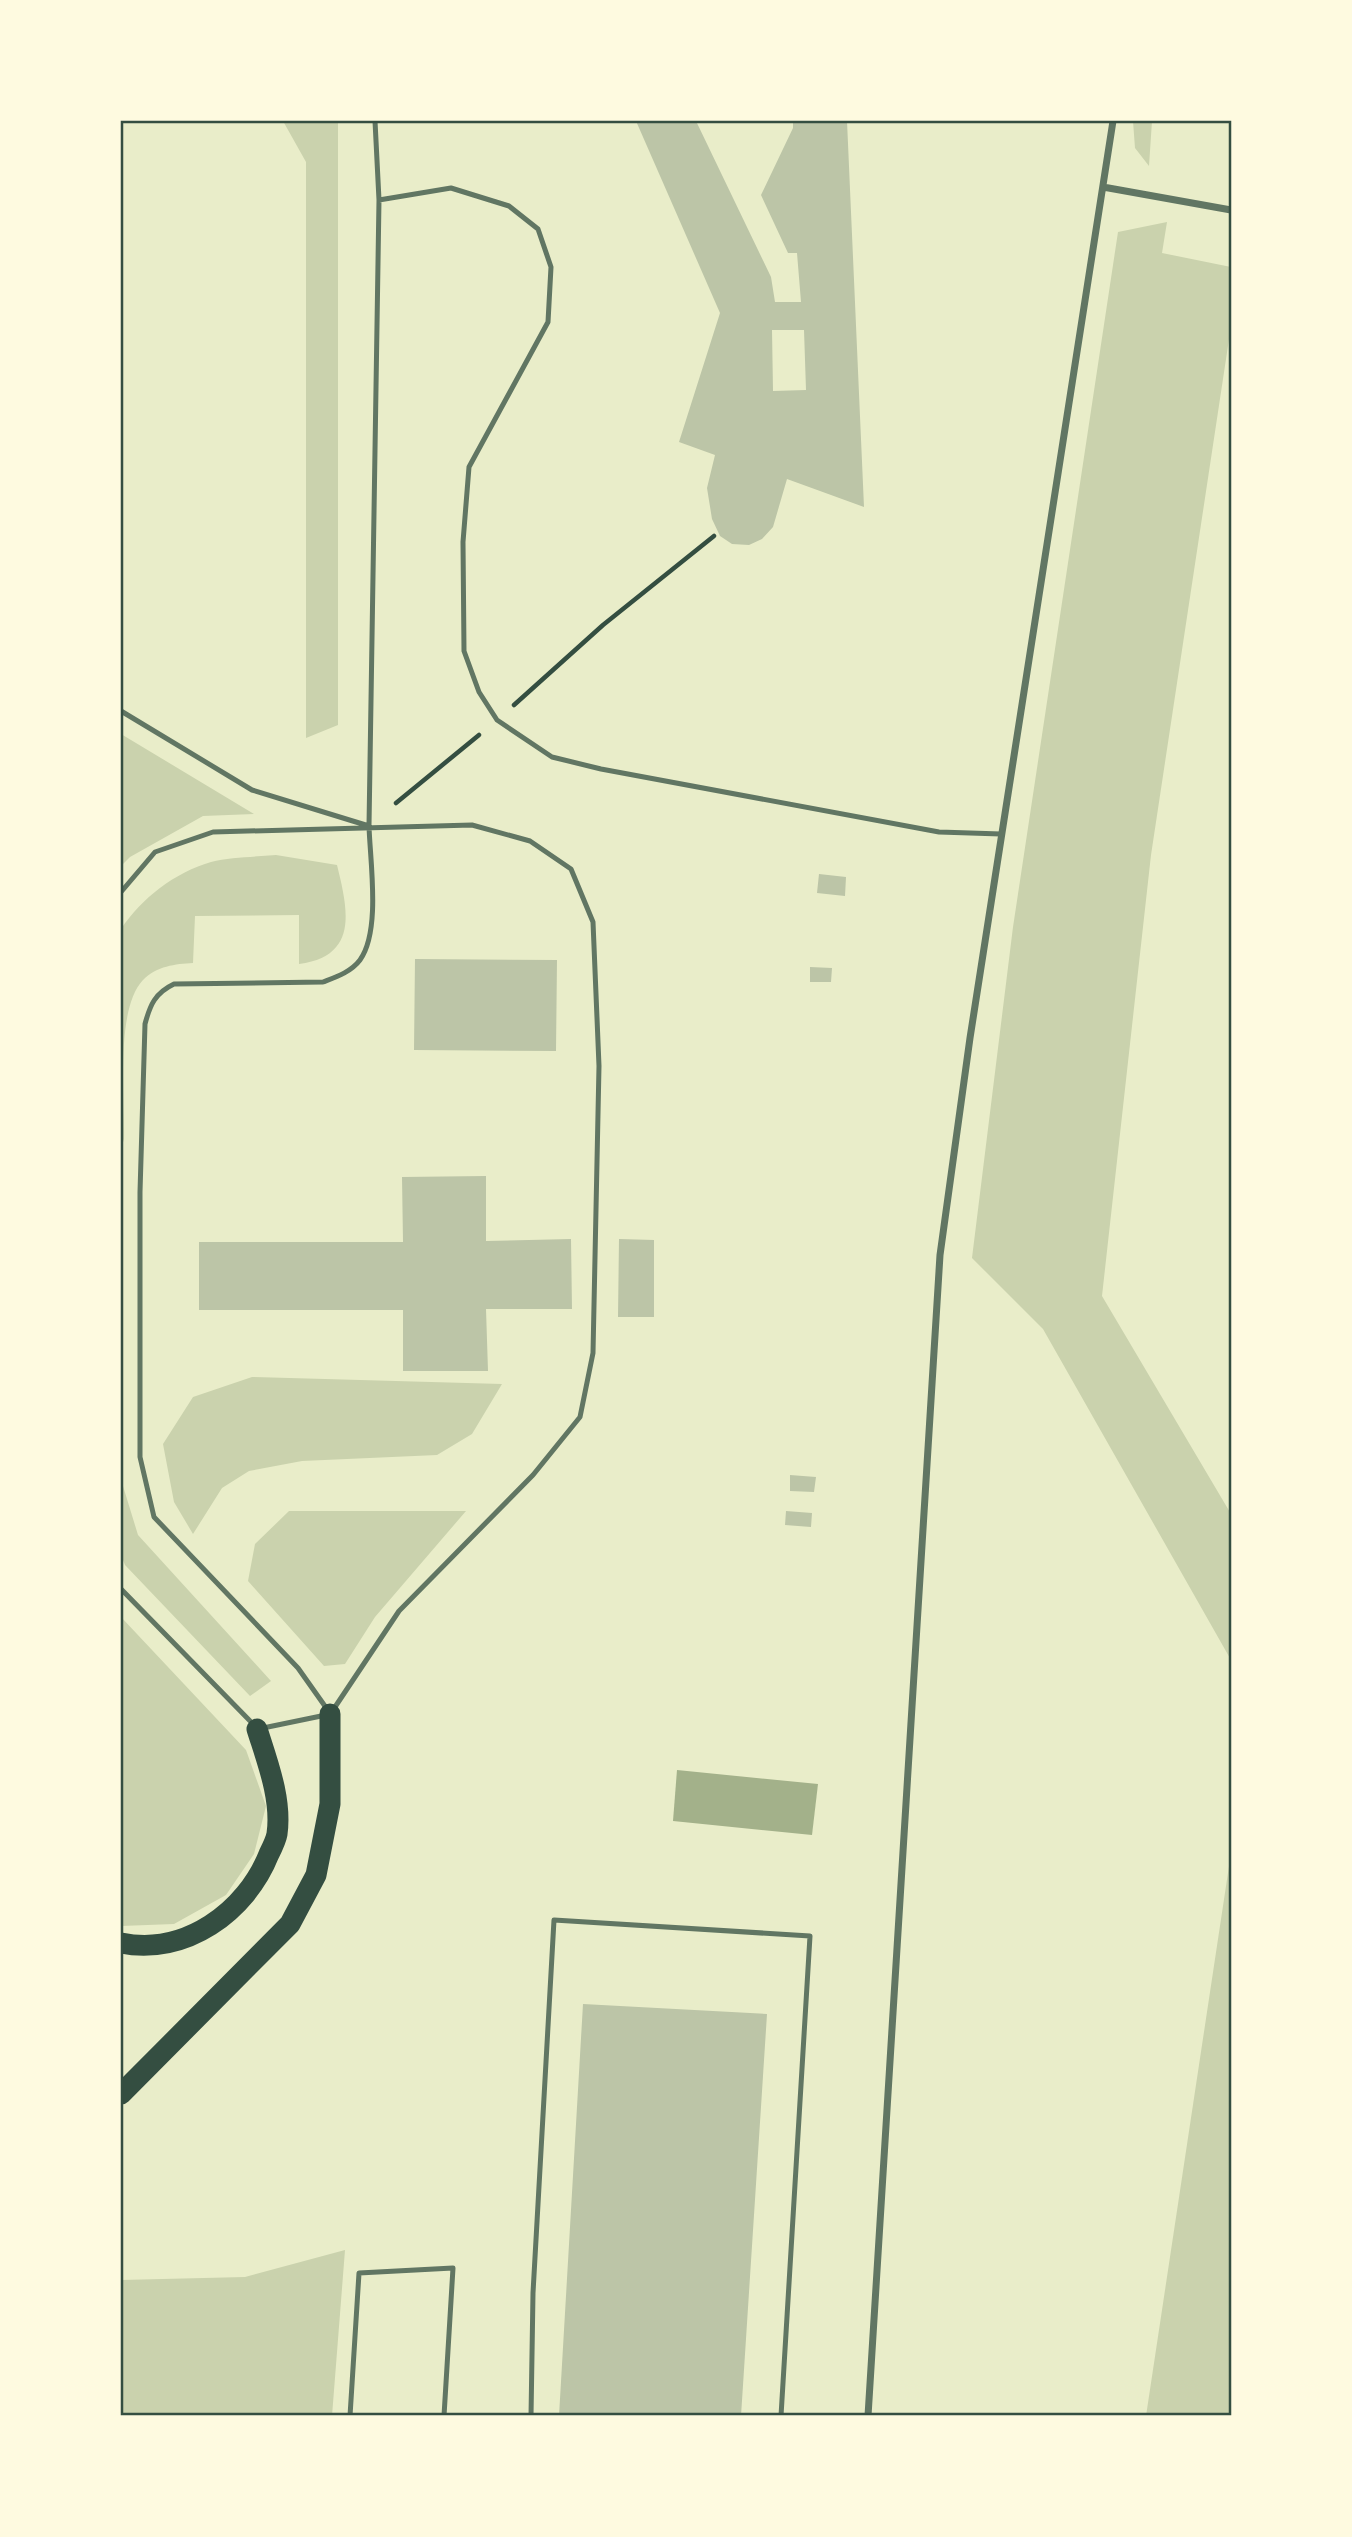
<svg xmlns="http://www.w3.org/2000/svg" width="1352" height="2537" font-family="Helvetica,sans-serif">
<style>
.green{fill:#cad2ad}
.water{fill:#a3b18a}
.building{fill:#bcc5a7;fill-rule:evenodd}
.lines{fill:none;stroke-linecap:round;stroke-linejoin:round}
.path{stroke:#344e41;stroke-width:4.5}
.service{stroke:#617663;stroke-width:5}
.minor{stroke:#617663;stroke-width:7}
.motorway{stroke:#344e41;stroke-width:21}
.neatline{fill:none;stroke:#344e41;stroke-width:2.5}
</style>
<rect width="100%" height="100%" fill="#e9edc9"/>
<!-- green -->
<path class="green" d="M283,121H338V725L306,738V162Z
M1133,121H1152L1149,166L1135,148Z
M1167,222L1162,253L1231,267V326L1151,855L1102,1296L1231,1514V1660L1043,1329L972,1258L1013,927L1118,232Z
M121,734L254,814L203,816L130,857L121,866Z
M276,855L337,865C348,910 359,956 299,964V915L195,916L193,963C175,964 157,966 143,980C115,1009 125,1100 124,1139L121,1149V929C142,898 174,873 211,862C231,857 255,857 276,855Z
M121,1215L123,1221V1486L138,1535L271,1681L250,1696L125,1565L121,1555Z
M252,1377L502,1384L472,1434L437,1455L302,1461L249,1471L222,1488L193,1534L174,1502L163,1444L193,1397Z
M289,1511H466L375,1617L345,1664L324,1666L248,1581L255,1544Z
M121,1617L246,1750L266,1806L254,1854L226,1895L174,1924L121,1926Z
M1231,1853V2416H1146Z
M345,2250L332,2416H121V2280L245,2277Z"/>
<!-- water -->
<path class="water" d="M677,1770L818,1784L812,1835L673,1821Z"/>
<!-- building -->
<path class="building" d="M636,121H696L771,277L775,302H801L797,253H788L761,195L793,128V121H847L864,507L787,479L773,527L762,539L749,545L732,544L720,536L712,519L707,488L715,455L679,442L720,313ZM772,330H804L806,390L773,391Z
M819,874L846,877L845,896L817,893Z
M415,959L557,960L556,1051L414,1050Z
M810,967L832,968L831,982H810Z
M486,1176V1241L571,1239L572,1309H486L488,1371H403V1310H199V1242H403L402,1177Z
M619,1239L654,1240V1317H618Z
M790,1475L816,1477L814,1492L790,1491Z
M786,1511L812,1513L811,1527L785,1525Z
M583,2004L767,2014L741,2416H559Z"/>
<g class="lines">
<!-- path -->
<path class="path" d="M514,705L603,625L714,536
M396,803L479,735"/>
<!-- service -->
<path class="service" d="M379,200L451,188L509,206L538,229L551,267L548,322L469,467L463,542L464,651L479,692L497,720L552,757L601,769L939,832L1001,834
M121,711L252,790L369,826L379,200L375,121
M121,892L155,852L213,832L472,825L530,841L571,869L593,922L599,1066L593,1353L580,1417L533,1475L399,1611L333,1710
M121,1589L255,1726
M327,1709L298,1668L154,1517L140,1457V1192L145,1024C150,1005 155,993 174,984L323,982C336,977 351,972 360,960C381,931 370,861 369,826
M263,1728L326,1715
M350,2416L359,2273L453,2268L444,2416
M531,2416L533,2293L554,1920L810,1936L781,2416"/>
<!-- minor -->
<path class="minor" d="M1103,187L1231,210
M868,2416L940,1255L970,1038L1113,121"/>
<!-- motorway -->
<path class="motorway" d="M121,1943C185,1956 246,1912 269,1854C272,1848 276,1840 277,1834C282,1799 267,1761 257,1729
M121,2094L290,1924L316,1875L330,1804V1714"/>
</g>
<!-- border -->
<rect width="1352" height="2537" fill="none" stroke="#fefae0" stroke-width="245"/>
<rect x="122" y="122" width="1108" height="2292" class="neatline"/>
</svg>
